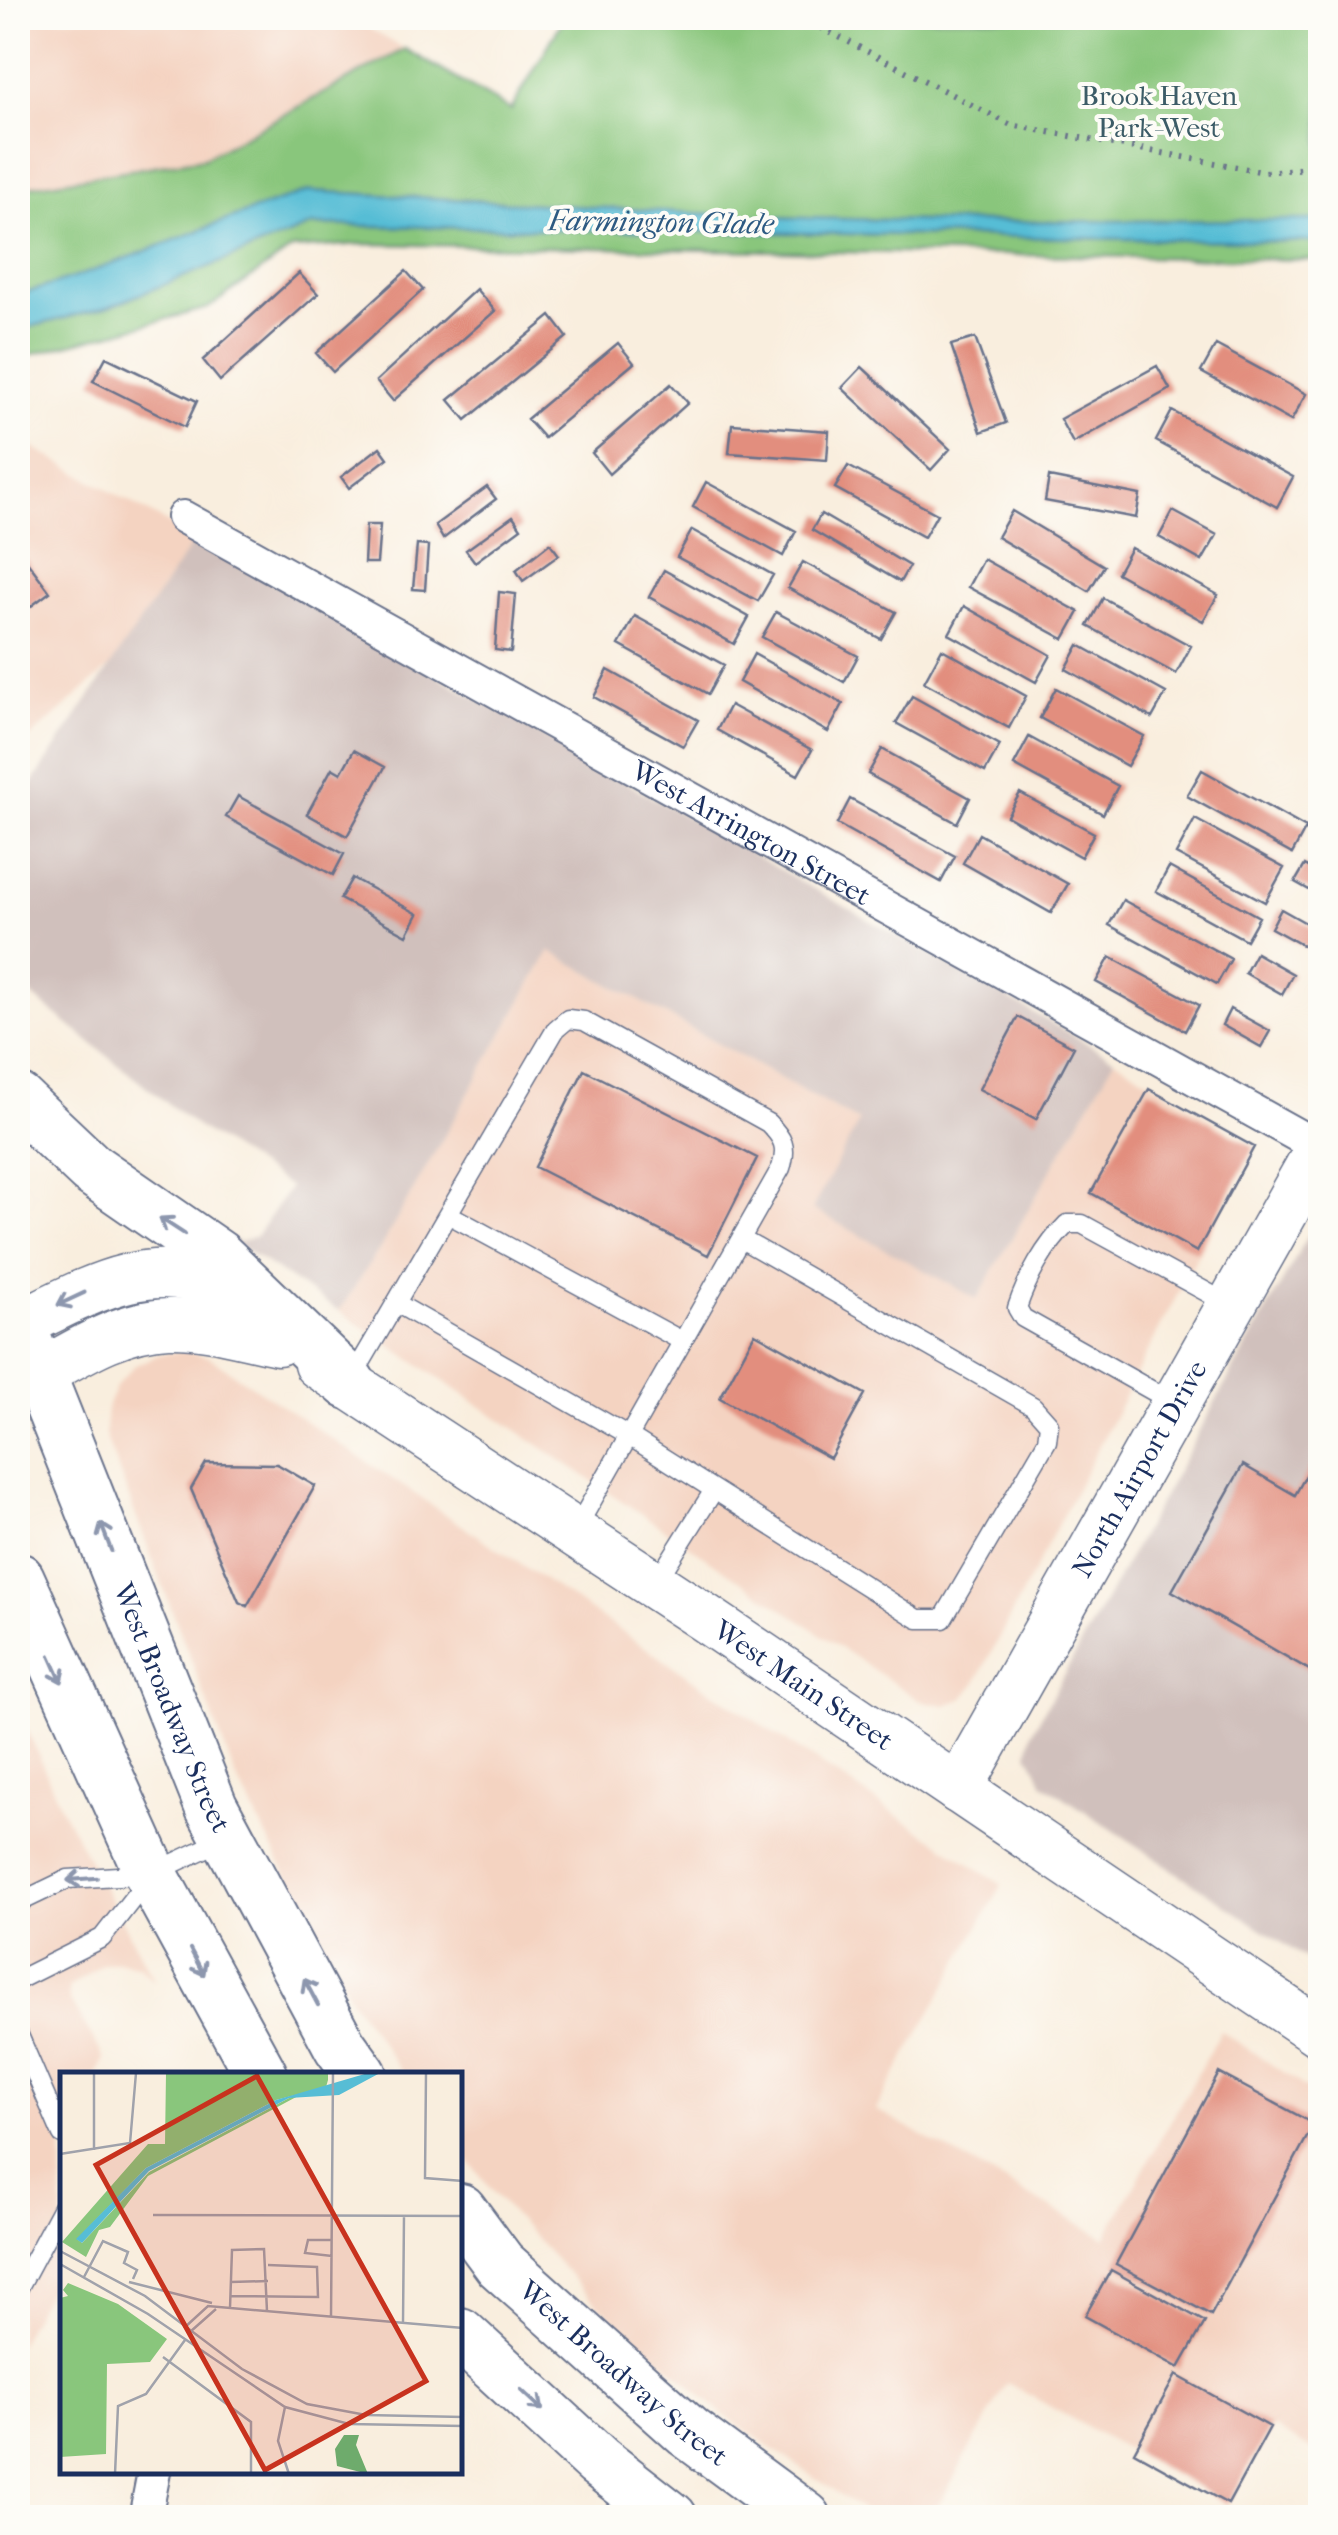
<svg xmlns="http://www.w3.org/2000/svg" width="1338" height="2535" font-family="'IM FELL French Canon',serif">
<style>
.built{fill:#f4d3c1}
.industrial{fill:#d0c0bc}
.green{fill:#89c67c;stroke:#527a6d;stroke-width:2.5}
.water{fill:#57bdd5;stroke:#39769a;stroke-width:2.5}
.building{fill:#e28e7e}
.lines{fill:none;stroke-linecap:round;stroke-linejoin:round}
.service-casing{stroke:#69728b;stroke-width:21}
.minor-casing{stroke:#69728b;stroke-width:36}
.secondary-casing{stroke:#69728b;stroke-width:51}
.primary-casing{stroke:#69728b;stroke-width:56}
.path{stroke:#69728b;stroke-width:6;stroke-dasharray:2.5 8;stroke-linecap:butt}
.service{stroke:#fff;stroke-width:18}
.minor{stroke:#fff;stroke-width:32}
.secondary{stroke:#fff;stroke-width:48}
.primary{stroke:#fff;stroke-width:52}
.oneway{stroke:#8d97ae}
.labels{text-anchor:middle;stroke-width:8;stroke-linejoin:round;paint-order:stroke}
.park-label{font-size:28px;fill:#3c5c67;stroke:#fdfcf7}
.street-label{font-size:28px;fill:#1b2f5e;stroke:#fdfcf7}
.water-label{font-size:30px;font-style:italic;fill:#2d5a82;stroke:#fdfcf7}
.inset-road{fill:none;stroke:#a0a2ab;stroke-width:2.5}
.view{fill:#c8321e;fill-opacity:0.15;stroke:#c8321e;stroke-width:5}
.inset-edge{fill:none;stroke:#1b2f5e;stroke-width:5}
</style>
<rect width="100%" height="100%" fill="#fdfcf7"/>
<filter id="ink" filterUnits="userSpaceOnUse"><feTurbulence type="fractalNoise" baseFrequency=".01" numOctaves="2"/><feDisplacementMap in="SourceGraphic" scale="20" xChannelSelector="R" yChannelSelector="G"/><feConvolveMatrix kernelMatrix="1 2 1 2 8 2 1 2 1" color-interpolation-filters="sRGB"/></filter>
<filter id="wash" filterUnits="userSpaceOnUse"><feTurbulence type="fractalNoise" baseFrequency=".0048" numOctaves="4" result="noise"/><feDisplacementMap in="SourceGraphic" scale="40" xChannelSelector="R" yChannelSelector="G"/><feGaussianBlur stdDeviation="2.25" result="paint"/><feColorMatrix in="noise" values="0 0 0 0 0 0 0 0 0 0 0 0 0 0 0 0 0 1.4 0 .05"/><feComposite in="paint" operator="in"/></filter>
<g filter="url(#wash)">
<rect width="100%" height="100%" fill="#f9eede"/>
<!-- built -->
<path class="built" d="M18,18H351L405,49L204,158L18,188Z
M18,439L195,539L111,666L18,749Z
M550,951L859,1122L977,1299L1115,1059L1254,1147L974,1686L962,1699L946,1705L920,1701L339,1311L382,1245Z
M183,1351L209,1357L1002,1885L876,2110L1105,2238L1221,2031L1320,2097V2455L1272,2427L1228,2505L1007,2383L932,2517H872L721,2413L591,2298L495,2195L460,2150V2075H404L352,2002L235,1775L105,1435L106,1409L117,1385L134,1366L158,1355Z
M18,1708L63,1812L156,1983L139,1966L117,1961L102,1964L68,1988L69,1999L105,2059L96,2075H62V2264L18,2345Z"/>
<!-- industrial -->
<path class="industrial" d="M195,539L1115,1059L977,1299L812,1209L859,1122L550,951L382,1245L339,1311L224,1236L239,1242L256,1236L290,1187L196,1126L18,985V805Z
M1320,1214V1968L1044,1784L1028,1753L1032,1732Z"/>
<!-- green -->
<path class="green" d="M564,18H1320V220L964,222L761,217L310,191C211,222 117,267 18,295V188L204,158L405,49L511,110Z
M313,225L1320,242V260L361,244L292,249L208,308L18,358V330L108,307Z"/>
<!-- water -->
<path class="water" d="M310,191L761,217L964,222L1320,220V242L313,225L108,307L18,330V295C117,267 211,222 310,191Z"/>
<g id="blocks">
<!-- building -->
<path class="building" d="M406,271L423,290L333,372L316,353Z
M299,273L318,294L220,381L203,360Z
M476,289L495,311L393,401L376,381Z
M551,316L567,337L466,420L449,400Z
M975,338L1006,423L981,432L951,345Z
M618,343L634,363L544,438L527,419Z
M1216,345L1306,394L1291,421L1201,372Z
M106,357L197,401L185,427L93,381Z
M1157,366L1170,389L1073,443L1060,419Z
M862,367L950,449L931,470L842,388Z
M671,384L688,403L609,474L592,453Z
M1172,411L1293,477L1277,507L1156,441Z
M732,424L829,431L827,460L729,453Z
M380,447L388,458L349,488L341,477Z
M848,466L937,514L924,537L835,488Z
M1049,477L1140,495L1136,518L1045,501Z
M706,482L796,531L783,556L693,507Z
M487,487L496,499L443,539L435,525Z
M1012,511L1104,566L1089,591L997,537Z
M1173,511L1217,535L1202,561L1159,537Z
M821,514L909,566L900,582L812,530Z
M513,516L521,528L475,562L466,550Z
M366,525H380L377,563H364Z
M692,530L773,575L758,601L677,557Z
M550,543L559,555L523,581L516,570Z
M417,545L428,546L425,590L413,589Z
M1131,548L1218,595L1203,621L1117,573Z
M18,549L50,592L18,616Z
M983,559L1079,612L1064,639L968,587Z
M803,562L896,612L881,639L788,588Z
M664,570L749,617L734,644L649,597Z
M499,592L516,594L511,652L495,650Z
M1103,598L1191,646L1176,674L1088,626Z
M964,606L1051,655L1036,682L949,634Z
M776,612L858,656L844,682L762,637Z
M635,616L724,665L708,694L619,645Z
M1079,645L1166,693L1152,718L1066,669Z
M942,649L1026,696L1009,728L924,682Z
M754,654L843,704L828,732L739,682Z
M608,670L698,720L683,746L594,697Z
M1056,688L1144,736L1127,766L1040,718Z
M912,696L1000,745L985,772L896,723Z
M730,705L812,750L798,775L717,730Z
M1029,737L1118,786L1103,814L1014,765Z
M882,749L970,798L957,823L868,774Z
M354,750L385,767L347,836L307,814L332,768L341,773Z
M1202,770L1306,828L1292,854L1187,796Z
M1020,793L1094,833L1081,857L1007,816Z
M238,796L344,854L333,875L226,817Z
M850,799L955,856L941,882L837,824Z
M1195,819L1284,868L1265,902L1176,854Z
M979,834L1068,884L1051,913L963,863Z
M1305,865L1320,874V896L1295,882Z
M1169,867L1259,917L1246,940L1156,891Z
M352,878L418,914L407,935L340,899Z
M1123,900L1231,959L1217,984L1109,925Z
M1281,909L1320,931L1311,950L1271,928Z
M1256,953L1293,974L1282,994L1245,973Z
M1110,957L1199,1005L1185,1031L1096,982Z
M1230,1009L1270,1031L1261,1047L1222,1025Z
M1018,1017L1074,1047L1036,1119L979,1089Z
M584,1070L757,1158L708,1255L535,1167Z
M1149,1089L1254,1147L1197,1252L1091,1193Z
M755,1333L865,1394L830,1458L720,1398Z
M1320,1450V1676L1172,1591L1243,1465L1295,1495Z
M206,1463L277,1464L315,1486L247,1606L239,1602L191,1489Z
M1219,2073L1314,2124L1211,2315L1116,2264Z
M1111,2270L1205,2322L1179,2368L1085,2316Z
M1176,2375L1270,2427L1228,2504L1134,2452Z"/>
</g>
</g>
<g filter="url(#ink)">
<use href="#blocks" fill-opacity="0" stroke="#69728b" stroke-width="2.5"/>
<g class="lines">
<defs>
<path id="service" d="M448,1214L682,1341
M396,1303L629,1436L918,1619H943L1047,1441L1049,1424L1033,1406L741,1239
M352,1378L556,1029L568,1019L584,1021L768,1123C783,1138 788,1147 781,1168L576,1529
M1174,1403L1023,1318L1017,1308C1027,1278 1045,1246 1067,1224H1082L1232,1306
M655,1584L714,1490
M18,1903L68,1879L151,1874L223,1840
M18,1980L102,1938L148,1879
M18,2033L62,2135
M18,2289L62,2207"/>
<g id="minor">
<path id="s1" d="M183,517L1320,1148"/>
<path d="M145,2518L154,2472"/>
</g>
<g id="secondary">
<path d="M18,1325C77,1297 151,1250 217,1288C232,1297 246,1312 259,1323"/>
<path id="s2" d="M318,1364L705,1618L1320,2033"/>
<path d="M18,1386C65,1361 113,1325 169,1323C205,1322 243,1334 278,1341"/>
<path id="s3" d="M958,1789L1320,1148"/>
</g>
<g id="primary">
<path d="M18,1100L91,1169L217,1256L349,1383"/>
<path id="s4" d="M18,1322L211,1806L340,2046L361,2075"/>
<path d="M18,1579L151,1874L261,2075"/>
<path id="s5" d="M460,2210L500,2264L688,2432L805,2518"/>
<path d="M460,2334L598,2461L671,2518"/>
</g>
</defs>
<!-- service casing -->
<use href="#service" class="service-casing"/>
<!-- minor casing -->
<use href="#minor" class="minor-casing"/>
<!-- secondary casing -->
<use href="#secondary" class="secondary-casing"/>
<!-- primary casing -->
<use href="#primary" class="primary-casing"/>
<!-- path -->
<path class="path" d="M802,18L1011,125L1264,172L1320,167"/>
<!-- service -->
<use href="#service" class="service"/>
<!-- minor -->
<use href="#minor" class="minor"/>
<!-- secondary -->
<use href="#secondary" class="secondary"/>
<!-- primary -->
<use href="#primary" class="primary"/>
</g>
<!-- one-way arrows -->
<defs><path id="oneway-shaft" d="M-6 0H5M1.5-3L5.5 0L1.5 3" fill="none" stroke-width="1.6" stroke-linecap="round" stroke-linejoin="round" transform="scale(2.5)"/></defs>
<g class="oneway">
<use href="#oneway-shaft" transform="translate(172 1226) rotate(-147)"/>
<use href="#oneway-shaft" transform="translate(71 1299) rotate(155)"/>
<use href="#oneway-shaft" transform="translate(106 1537) rotate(-111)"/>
<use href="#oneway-shaft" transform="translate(56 1669) rotate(66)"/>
<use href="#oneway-shaft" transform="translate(82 1879) rotate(175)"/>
<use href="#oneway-shaft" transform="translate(197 1962) rotate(62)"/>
<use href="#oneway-shaft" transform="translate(311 1992) rotate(-118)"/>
<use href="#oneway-shaft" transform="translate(532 2400) rotate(43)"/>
</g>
</g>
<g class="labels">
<!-- park labels -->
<g class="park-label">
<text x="1159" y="105">Brook Haven<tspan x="1159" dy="32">Park-West</tspan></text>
</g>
<!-- street labels -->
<g class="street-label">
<text dy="10" stroke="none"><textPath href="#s1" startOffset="650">West Arrington Street</textPath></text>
<text dy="10" stroke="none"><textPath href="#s3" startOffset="368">North Airport Drive</textPath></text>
<text dy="10" stroke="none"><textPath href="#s2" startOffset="582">West Main Street</textPath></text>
<text dy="10" stroke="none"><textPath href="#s4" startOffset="415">West Broadway Street</textPath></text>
<text dy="10" stroke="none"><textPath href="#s5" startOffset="232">West Broadway Street</textPath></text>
</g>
<!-- water labels -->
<g class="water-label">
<text transform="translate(661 222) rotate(1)" y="10">Farmington Glade</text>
</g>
</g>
<!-- overview -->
<g transform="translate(60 2072)">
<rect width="402" height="402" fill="#f9eede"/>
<path d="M106,1H268V8L266,15L216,28L86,96L17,167L22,171L89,100L229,26L237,23H266L238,24L88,104L50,155L39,158L26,185L2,170L88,72H105ZM8,211L58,232L107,267L90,290L47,292L46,382L0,385V226L8,224L3,218Z" fill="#89c67c"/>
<path d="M284,363H299L296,373L308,402L277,394L275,377Z" fill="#6eab6c"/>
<path d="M308,1H320L279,23L229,26L89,99L22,171L16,167L86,96L216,28Z" fill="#57bdd5"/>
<path class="inset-road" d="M34,1V78M366,1L365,106L403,109M0,82L70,71L76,1M93,143L403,144M272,168H248L245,181L272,184M0,179L85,224L182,297L247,332L306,343L403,345M0,192L88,242L225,335L289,352L403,354M24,205L43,169L68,180L64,191L77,198L73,207M69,210L152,231M171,210L208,209M171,224L258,225L257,195L208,193M170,236L172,178L204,177L207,239M271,245L273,1M343,251L344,144M124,256L148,234L403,256M130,260L156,237M103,285L191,350V402M225,335L218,369L229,402M55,402L58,334L86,322L125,268"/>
<path class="view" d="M197,4L366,309L205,398L36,93Z"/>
<rect width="402" height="402" class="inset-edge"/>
</g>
<!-- margin -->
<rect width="1338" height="2535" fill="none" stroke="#fdfcf7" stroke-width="60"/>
</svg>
